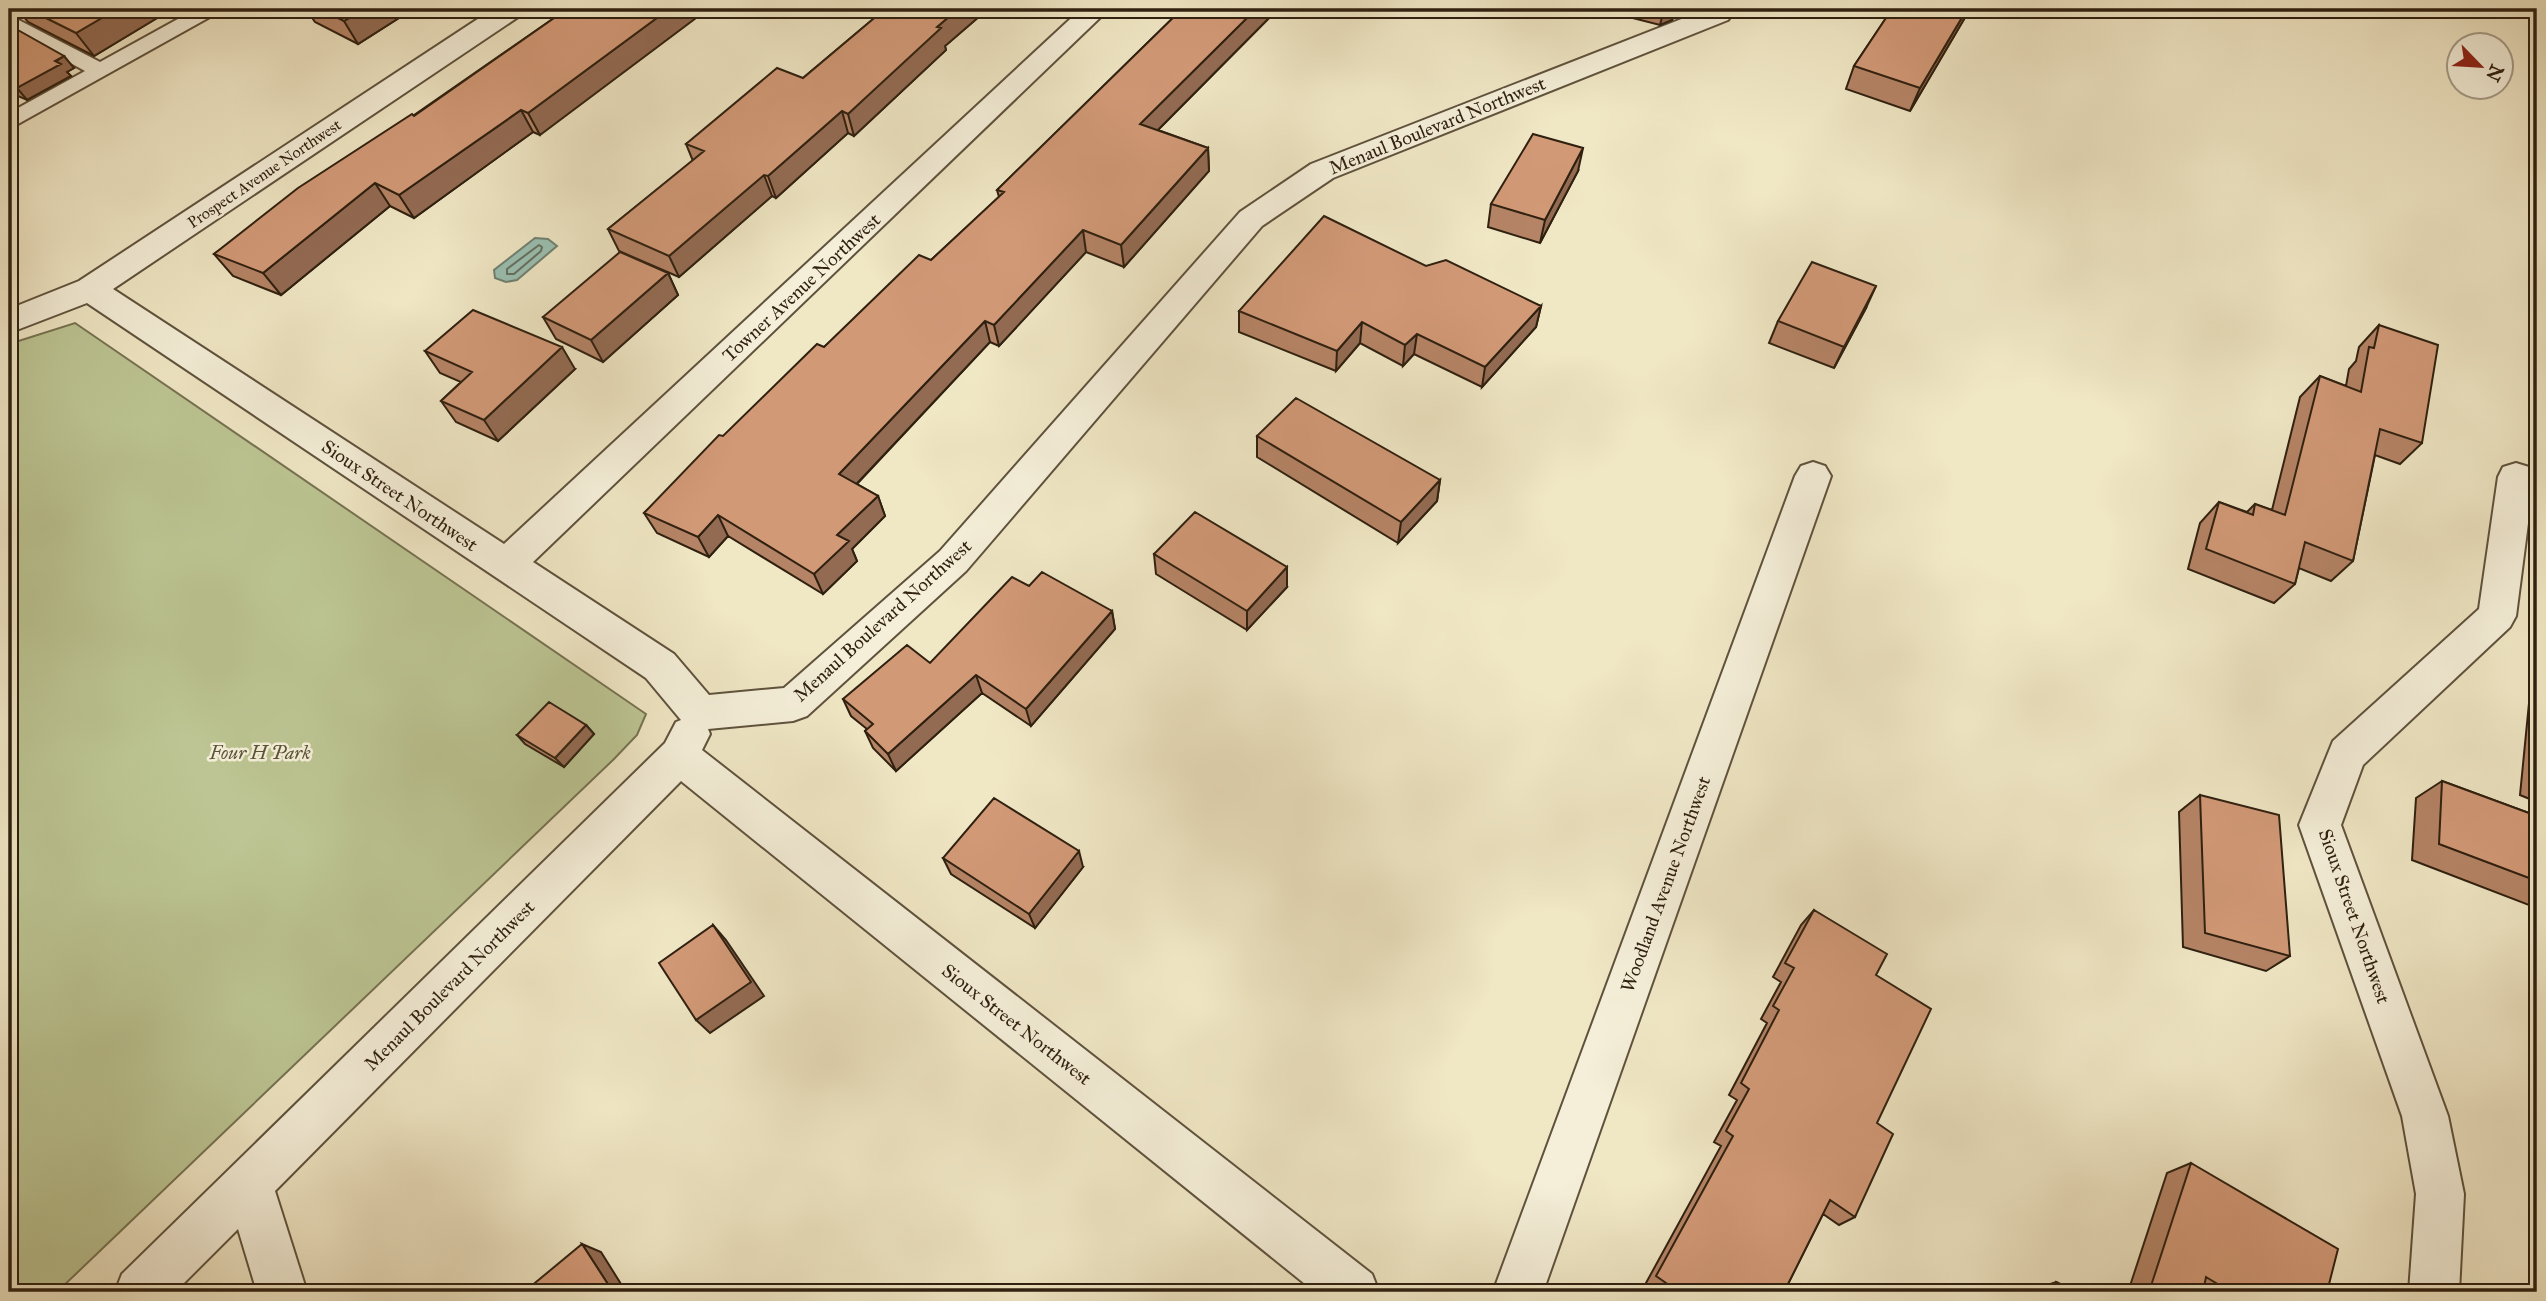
<svg xmlns="http://www.w3.org/2000/svg" width="2546" height="1301" font-family="'IM FELL Great Primer',serif">
<style>
.green{fill:#bcc593;stroke:#767252;stroke-width:2}
.water{fill:#9ac0b2;stroke:#6f8071;stroke-width:2}
.lines{fill:none;stroke-linecap:round;stroke-linejoin:round}
.shore{stroke:#647061;stroke-width:2}
.service-casing{stroke:#5f523d;stroke-width:4}
.minor-casing{stroke:#5f523d;stroke-width:4}
.service{fill:#f5efd9;fill-rule:evenodd}
.minor{fill:#f5efd9;fill-rule:evenodd}
.wall{fill:#b58466;stroke:#2f2010;stroke-width:2}
.shaded-wall{fill:#936b53;stroke:#2f2010;stroke-width:2}
.building{fill:#d29977;stroke:#2f2010;stroke-width:2}
.labels{text-anchor:middle;stroke-width:5;stroke-linejoin:round;paint-order:stroke}
.far-street-label{font-size:16px;fill:#2f2010;stroke:#f5efd9}
.street-label{font-size:19px;fill:#2f2010;stroke:#f5efd9}
.park-label{font-size:19px;font-style:italic;fill:#595237;stroke:#f5efd9}
</style>
<rect width="100%" height="100%" fill="#f0e7c5"/>
<filter id="stains"><feTurbulence type="fractalNoise" baseFrequency=".00286" numOctaves="4"/><feColorMatrix values="0 0 0 0 .2 0 0 0 0 .09 0 0 0 0 .02 0 0 0 .5 -.17"/></filter>
<radialGradient id="worn" r=".72"><stop offset=".6" stop-color="#630" stop-opacity="0"/><stop offset="1" stop-color="#630" stop-opacity=".3"/></radialGradient>
<!-- green -->
<path class="green" d="M75,323L646,714L637,735L614,759L57,1292H9V344Z"/>
<!-- water -->
<path class="water" d="M535,238L548,239L557,246L517,280L506,282L495,278L494,270Z"/>
<g class="lines">
<!-- shore -->
<path class="shore" d="M539,245L542,247L541,251L514,274H507V269Z"/>
<defs>
<path id="service" d="M196,9H220L217,13L9,129V113L85,71L9,29V15L100,62Z"/>
<path id="minor" d="M493,9H524L521,15L113,289L504,544L1081,9H1109L533,562L674,654L709,695L784,688L940,551L1240,212L1311,164L1707,9H1736L1728,20L1333,178L1262,226L966,571L807,716L793,721L708,729L710,734L702,750L1372,1274L1379,1292H1315L681,781L275,1191L307,1292H257L238,1229L175,1292H115L122,1274L665,743L676,722L681,720L646,678L87,303L9,333V309L79,281Z
M1813,462L1825,466L1831,476L1543,1292H1493L1795,476L1801,466Z
M2516,463L2529,467L2534,477L2516,616L2510,627L2363,765L2341,825L2448,1116L2464,1194L2459,1292H2409L2416,1194L2402,1116L2299,825L2333,741L2479,609L2498,477L2503,467Z"/>
</defs>
<!-- service casing -->
<use href="#service" class="service-casing"/>
<!-- minor casing -->
<use href="#minor" class="minor-casing"/>
<!-- service -->
<use href="#service" class="service"/>
<!-- minor -->
<use href="#minor" class="minor"/>
</g>
<!-- wall -->
<path class="wall" d="M17,9H172L94,56L28,22Z
M306,9H413L358,44L315,22Z
M567,9L540,135L533,132L414,218L390,206L281,295L233,276L214,254Z
M885,9H988L945,46L946,50L854,136L848,133L776,198L772,196L679,277L619,251L608,229L693,161L686,144L803,78Z
M1182,9H1304L1298,15L1278,9L1158,130L1208,148L1209,171L1124,267L1086,252L999,346L990,342L857,484L878,496L885,516L852,549L857,561L823,594L728,536L709,557L657,533L644,513L824,347L931,260L999,197L997,190Z
M1614,9H1678L1672,20L1660,25L1613,13Z
M1892,9H1970L1910,111L1846,89L1854,66Z
M9,25L74,68L67,72L71,76L27,100L9,92Z
M1578,171L1540,243L1488,227L1491,204Z
M1426,266L1541,306L1536,327L1482,387L1414,354L1403,366L1360,343L1336,371L1239,332V311Z
M668,273L678,295L603,362L556,339L543,317Z
M1866,308L1834,368L1769,343L1778,321Z
M2379,325L2422,443L2400,464L2375,455L2353,561L2331,581L2299,568L2295,584L2274,603L2188,569L2200,523L2219,502L2247,512L2255,504L2272,510L2300,397L2320,376L2346,386L2349,369L2356,361L2359,347Z
M425,351L575,369L498,441L456,422L441,401L461,382L440,373Z
M1257,436L1440,480L1437,501L1398,543L1257,457Z
M1154,554L1287,587L1247,630L1156,574Z
M1029,586L1112,611L1115,629L1031,726L982,693L896,771L873,748L865,731L867,729L851,716L843,699L930,663Z
M2537,688V802L2520,795L2530,693Z
M586,725L594,734L564,767L525,744L517,735Z
M2442,781L2537,816V905L2534,907L2412,860L2416,798Z
M2200,795L2290,956L2266,971L2183,947L2179,812Z
M943,858L1083,867L1035,928L951,874Z
M1814,910L1876,975L1877,1123L1855,1217L1839,1225L1823,1214L1784,1292H1658L1646,1283L1721,1146L1714,1142L1737,1100L1729,1095L1767,1023L1761,1019L1781,982L1773,977L1801,925Z
M2191,1163L2327,1292H2128L2167,1173Z
M2056,1282L2076,1292H2034L2035,1289Z"/>
<!-- shaded-wall -->
<path class="shaded-wall" d="M117,9H172L94,56L76,33Z
M364,9H413L358,44L344,21Z
M669,9H708L540,135L528,113Z
M958,9H988L945,46L946,50L854,136L848,114L937,27Z
M1256,9H1278L1142,146L1140,124Z
M1298,9H1304L1298,15Z
M1664,9H1678L1672,20L1660,25Z
M1967,9H1970L1910,111L1920,88Z
M64,56L74,68L67,72L71,76L27,100L17,88Z
M521,110L533,132L414,218L399,195Z
M842,111L848,133L776,198L768,176Z
M1208,148L1209,171L1124,267L1121,245Z
M1583,148L1578,171L1540,243L1545,220Z
M764,175L772,196L679,277L669,256Z
M375,183L390,206L281,295L263,273Z
M1083,230L1086,252L999,346L994,325Z
M668,273L678,295L603,362L591,340Z
M1876,286L1866,308L1834,368L1844,347Z
M1541,306L1536,327L1482,387L1485,367Z
M985,321L990,342L847,494L839,474Z
M1362,322L1360,343L1336,371L1337,351Z
M1417,334L1414,354L1403,366L1405,345Z
M562,347L575,369L498,441L484,420Z
M1440,480L1437,501L1398,543L1401,522Z
M878,496L885,516L852,549L857,561L823,594L814,574L837,535Z
M718,515L728,536L709,557L698,537Z
M1287,567V587L1247,630V611Z
M1112,611L1115,629L1031,726L1026,709Z
M976,675L982,693L896,771L888,754Z
M586,725L594,734L564,767L555,758Z
M1079,851L1083,867L1035,928L1029,914Z
M713,925L726,940L764,996L710,1033L696,1020Z
M582,1244L601,1252L626,1292H613Z"/>
<!-- building -->
<path class="building" d="M28,9H117L76,33Z
M320,9H364L344,21Z
M567,9H669L528,113L521,110L399,195L375,183L263,273L214,254L298,188L412,114L414,116Z
M885,9H958L937,27L941,28L848,114L842,111L768,176L764,175L669,256L608,229L704,151L686,144L777,68L803,78Z
M1182,9H1256L1140,124L1208,148L1121,245L1083,230L994,325L985,321L839,474L878,496L837,535L849,541L814,574L718,515L698,537L644,513L719,435L723,436L817,344L824,347L919,255L931,260L1004,192L997,190Z
M1892,9H1967L1920,88L1854,66Z
M9,25L64,56L55,61L61,64L17,88L9,85Z
M1533,134L1583,148L1545,220L1491,204Z
M1324,216L1426,266L1446,260L1541,306L1485,367L1417,334L1405,345L1362,322L1337,351L1239,311Z
M620,252L668,273L591,340L543,317Z
M1812,262L1876,286L1844,347L1778,321Z
M473,310L562,347L484,420L441,401L472,372L425,351Z
M2379,325L2438,345L2422,443L2380,429L2353,561L2305,542L2295,584L2206,549L2219,502L2253,515L2255,504L2285,515L2320,376L2361,392L2369,347L2374,348Z
M1296,398L1440,480L1401,522L1257,436Z
M1195,512L1287,567L1247,611L1154,554Z
M1042,572L1112,611L1026,709L976,675L888,754L865,731L873,724L843,699L907,645L930,663L1012,577L1029,586Z
M549,702L586,725L555,758L517,735Z
M2442,781L2537,816V881L2439,844Z
M2200,795L2279,815L2290,956L2205,933Z
M994,798L1079,851L1029,914L943,858Z
M1814,910L1887,954L1876,975L1931,1009L1877,1123L1893,1134L1855,1217L1830,1200L1784,1292H1679L1656,1276L1733,1136L1726,1131L1749,1089L1741,1083L1779,1010L1773,1006L1794,968L1785,963Z
M713,925L751,982L696,1020L659,963Z
M2191,1163L2338,1249L2327,1292H2231L2206,1277L2203,1292H2149Z
M582,1244L613,1292H524Z
M2056,1282L2076,1292H2053Z"/>
<g class="labels">
<!-- far-street labels -->
<g class="far-street-label">
<text transform="translate(264 173) rotate(-34)" y="6">Prospect Avenue Northwest</text>
</g>
<!-- street labels -->
<g class="street-label">
<text transform="translate(1437 125) rotate(-22)" y="7">Menaul Boulevard Northwest</text>
<text transform="translate(801 287) rotate(-43)" y="7">Towner Avenue Northwest</text>
<text transform="translate(400 495) rotate(34)" y="7">Sioux Street Northwest</text>
<text transform="translate(882 620) rotate(-42)" y="7">Menaul Boulevard Northwest</text>
<text transform="translate(1665 884) rotate(-70)" y="7">Woodland Avenue Northwest</text>
<text transform="translate(2355 916) rotate(71)" y="7">Sioux Street Northwest</text>
<text transform="translate(449 985) rotate(-45)" y="7">Menaul Boulevard Northwest</text>
<text transform="translate(1017 1024) rotate(38)" y="7">Sioux Street Northwest</text>
</g>
<!-- park labels -->
<g class="park-label">
<text x="260" y="759">Four H Park</text>
</g>
</g>
<!-- margin -->
<rect width="2546" height="1301" fill="none" stroke="#f0e7c5" stroke-width="35"/>
<rect x="10" y="10" width="2525" height="1280" fill="none" stroke="#2f2010" stroke-width="3.5"/>
<rect x="18" y="18" width="2511" height="1266" fill="none" stroke="#2f2010" stroke-width="2"/>
<!-- north arrow -->
<g transform="translate(2480 66) rotate(115)"><circle r="33" fill="#f5efd9" stroke="#a69c89" stroke-width="2"/>
<path d="M0-5L12 26L0 18L-12 26Z" fill="#8f2418"/>
<text y="-10" font-size="19" font-weight="bold" text-anchor="middle" fill="#2f2010">N</text>
</g>
<rect width="100%" height="100%" filter="url(#stains)"/>
<rect width="100%" height="100%" fill="url(#worn)"/>
</svg>
